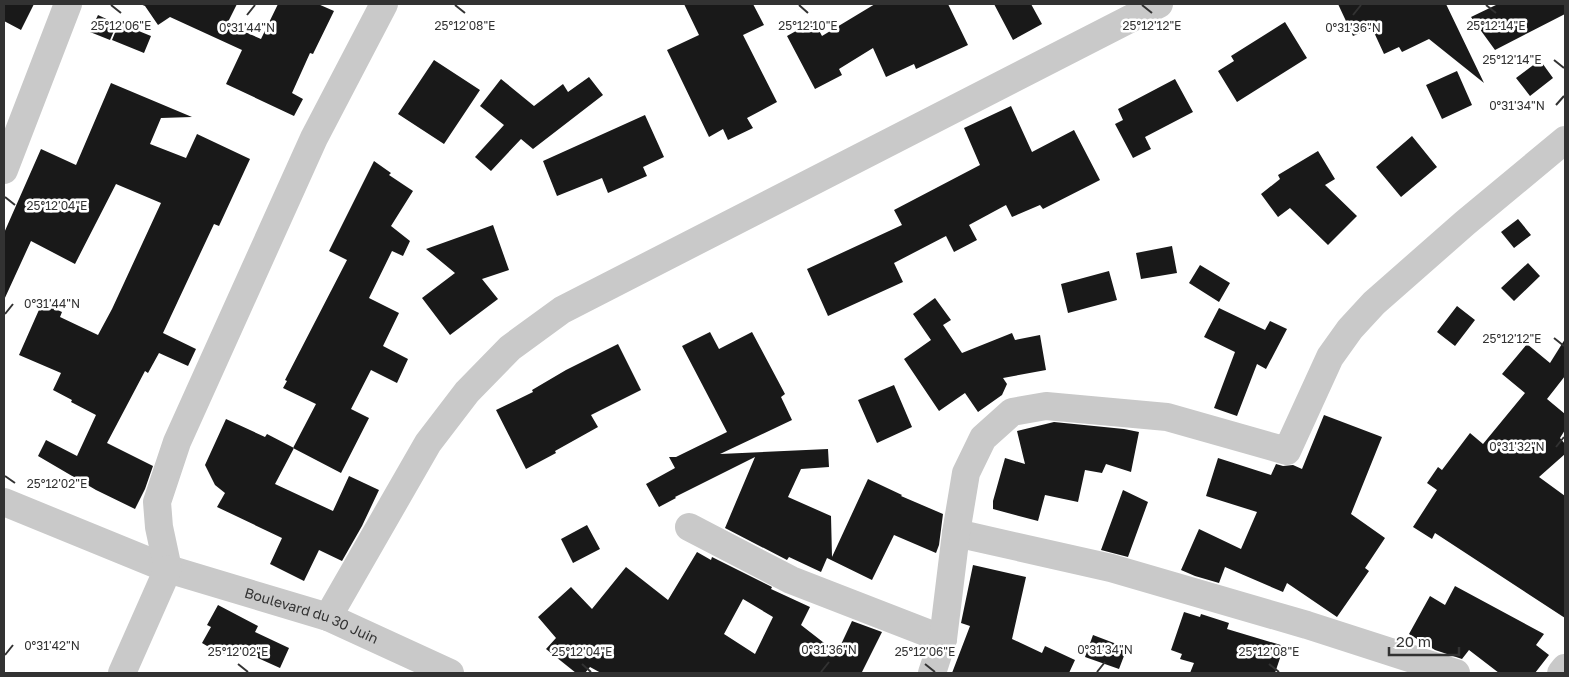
<svg xmlns="http://www.w3.org/2000/svg" width="1569" height="677" font-family="'Golos Text',sans-serif">
<style>
.building{fill:#191919;fill-rule:evenodd}
.lines{fill:none;stroke-linecap:round;stroke-linejoin:round}
.minor{stroke:#c9c9c9;stroke-width:28}
.ticks{fill:none;stroke:#323232;stroke-width:2}
.labels{text-anchor:middle;stroke-width:5;stroke-linejoin:round;paint-order:stroke}
.street-label{font-size:14px;fill:#323232;stroke:#fff}
.ticks-label{font-size:12px;text-anchor:middle;fill:#323232;stroke:#fff;stroke-width:5;stroke-linejoin:round;paint-order:stroke}
</style>
<rect width="100%" height="100%" fill="#fff"/>
<!-- building -->
<path class="building" d="M4,4H34L21,30L4,21Z
M140,4H237L227,24L261,39L278,4H318L334,11L313,54L310,53L292,93L303,99L294,116L226,84L242,50L170,17L158,25L145,6Z
M684,4H753L764,25L743,35L777,102L747,118L753,128L728,140L723,129L709,137L667,50L699,35Z
M875,4H948L968,45L916,69L914,64L886,77L873,48L839,69L842,75L815,89L787,36L814,21L822,36Z
M994,4H1031L1042,24L1013,40Z
M1338,4H1446L1484,83L1429,39L1402,52L1399,47L1384,54L1372,28L1353,36Z
M1498,4H1565V14L1495,50L1471,17Z
M98,15L117,24L110,40L90,32Z
M1285,22L1307,58L1237,102L1218,71L1234,61L1231,56Z
M119,23L151,36L144,53L112,40Z
M434,60L480,90L444,144L398,114Z
M1540,60L1553,78L1530,96L1516,78Z
M1457,71L1472,105L1442,119L1426,85Z
M589,77L603,95L533,149L521,139L491,171L475,157L504,125L480,106L501,79L534,106L563,84L568,92Z
M1175,79L1193,112L1145,137L1151,149L1133,158L1115,124L1123,120L1118,109Z
M111,83L192,117L161,118L150,144L186,158L197,134L250,159L219,226L214,224L163,333L196,349L188,366L159,353L148,373L145,371L107,443L153,466L145,489L135,509L96,490L38,456L46,440L77,456L96,415L71,402L72,400L53,390L61,373L19,355L42,303L62,312L60,317L98,335L112,309L161,203L116,184L75,264L31,241L4,300V233L41,149L76,165Z
M1011,106L1032,152L1074,130L1100,180L1043,209L1040,205L1012,217L1006,205L969,225L977,240L954,252L946,236L894,263L903,282L828,316L807,269L902,225L894,210L980,165L964,128Z
M645,115L664,157L643,167L647,176L608,193L602,178L557,196L543,161Z
M1412,136L1437,167L1401,197L1376,167Z
M1318,151L1335,179L1325,185L1357,216L1328,245L1290,208L1278,217L1261,194L1280,179L1278,175Z
M374,161L391,173L389,175L413,191L391,226L410,241L403,256L392,251L369,298L399,313L383,346L408,359L397,383L371,370L351,409L369,418L341,473L293,448L316,404L283,388L287,381L285,380L347,260L329,251Z
M1518,219L1531,235L1514,248L1501,232Z
M493,225L509,270L482,279L498,299L450,335L422,298L455,273L426,249Z
M1172,246L1177,273L1141,279L1136,253Z
M1528,263L1540,276L1514,301L1501,288Z
M1200,265L1230,283L1219,302L1189,283Z
M1109,271L1117,300L1068,313L1061,284Z
M935,298L951,320L943,325L962,353L1012,333L1015,340L1040,335L1046,370L1003,378L1007,384L1002,395L978,412L965,393L939,411L904,359L931,340L913,314Z
M1457,306L1475,320L1455,346L1437,332Z
M1219,308L1265,330L1270,321L1287,329L1266,369L1257,364L1237,416L1214,408L1235,352L1204,337Z
M710,332L719,349L752,332L785,394L781,397L792,420L720,454L828,449L829,467L801,469L788,497L831,516L832,557L868,479L902,495L901,496L943,514L939,545L936,553L894,535L872,580L827,558L821,572L789,557L787,560L725,528L755,457L675,497L676,498L659,507L646,484L675,468L669,457H676L727,432L682,346Z
M1565,339V376L1547,399L1565,414V430L1560,438L1565,444V454L1539,477L1565,496V618L1435,533L1432,539L1413,527L1437,490L1427,483L1438,467L1442,470L1470,433L1483,444L1525,393L1502,374L1527,344L1550,363Z
M618,344L641,390L591,415L598,427L555,451L556,453L526,469L496,410L533,392L532,390L566,370Z
M894,385L912,427L877,443L858,400Z
M1324,415L1382,437L1351,514L1385,538L1365,568L1369,571L1337,617L1287,583L1283,592L1225,567L1219,583L1195,576L1181,570L1199,529L1241,549L1257,512L1206,496L1218,458L1271,475L1276,464L1283,466L1293,465L1302,469Z
M226,419L265,437L267,434L294,448L275,484L333,511L349,476L379,490L362,526L342,561L319,550L304,581L270,564L282,538L217,507L225,493L215,485L205,465Z
M1054,422L1124,429L1139,432L1131,472L1106,464L1102,473L1085,470L1078,502L1045,495L1038,521L993,509V501L1005,458L1025,464L1017,431Z
M1123,490L1148,502L1128,557L1101,550Z
M587,525L600,549L573,563L561,539Z
M697,552L711,560L712,557L772,587L771,589L810,607L801,625L837,653L852,621L882,632L862,672L864,673H601L590,667L585,673H576L546,649L556,638L538,617L571,587L592,609L626,567L668,600ZM743,599L773,617L755,654L724,634Z
M973,565L1026,577L1012,639L1042,653L1045,646L1075,660L1069,673H952L970,626L961,623Z
M1455,586L1544,634L1536,645L1549,655L1535,673H1499L1469,650L1462,659L1435,650L1409,634L1430,596L1445,605Z
M218,605L258,626L255,632L289,648L280,668L229,645L224,654L220,651L219,653L202,643L211,627L207,625Z
M1184,612L1200,617L1201,614L1229,623L1227,629L1284,646L1275,673H1190L1194,663L1180,659L1182,654L1171,650Z
M1093,635L1127,648L1119,669L1085,657Z"/>
<g class="lines">
<!-- minor -->
<g class="minor">
<path d="M4,170L68,4"/>
<path id="s1" d="M4,502L168,569L328,617L450,673"/>
<path d="M689,527L791,580L943,639"/>
<path d="M956,533L1111,568L1307,625L1456,673"/>
<path d="M168,569L159,527L157,502L177,442L314,138L384,4"/>
<path d="M328,617L428,443L467,392L510,348L562,310L1159,4"/>
<path d="M122,673L168,569"/>
<path d="M932,673L943,639L956,533L966,473L983,438L1012,412L1046,406L1167,417L1287,451L1330,357L1350,329L1374,303L1465,223L1565,140"/>
<path d="M1561,673L1565,668"/>
</g>
</g>
<!-- ticks -->
<path class="ticks" d="M111,5L121,13M455,5L465,13M799,5L808,13M1142,5L1152,13M1486,5L1496,13M247,15L255,5M1353,15L1361,5M1554,60L1564,68M1556,105L1564,96M5,197L15,205M5,314L13,304M1554,338L1564,346M1556,447L1564,437M5,476L15,483M5,655L13,645M238,664L248,672M582,664L591,672M925,664L935,672M1269,664L1279,672M821,672L829,662M1097,672L1105,662"/>
<g class="labels">
<!-- street labels -->
<g class="street-label">
<text dy="5" stroke="none"><textPath href="#s1" startOffset="328">Boulevard du 30 Juin</textPath></text>
</g>
</g>
<g class="ticks-label">
<text x="1496" y="30">25°12'14"E</text>
<text x="465" y="30">25°12'08"E</text>
<text x="1152" y="30">25°12'12"E</text>
<text x="121" y="30">25°12'06"E</text>
<text x="808" y="30">25°12'10"E</text>
<text x="247" y="32">0°31'44"N</text>
<text x="1353" y="32">0°31'36"N</text>
<text x="1512" y="64">25°12'14"E</text>
<text x="1517" y="110">0°31'34"N</text>
<text x="57" y="210">25°12'04"E</text>
<text x="52" y="308">0°31'44"N</text>
<text x="1512" y="343">25°12'12"E</text>
<text x="1517" y="451">0°31'32"N</text>
<text x="57" y="488">25°12'02"E</text>
<text x="52" y="650">0°31'42"N</text>
<text x="829" y="654">0°31'36"N</text>
<text x="1105" y="654">0°31'34"N</text>
<text x="238" y="656">25°12'02"E</text>
<text x="582" y="656">25°12'04"E</text>
<text x="925" y="656">25°12'06"E</text>
<text x="1269" y="656">25°12'08"E</text>
</g>
<!-- border -->
<rect width="1569" height="677" fill="none" stroke="#323232" stroke-width="10"/>
<!-- scale -->
<path d="M1389 647v8h70v-8" fill="none" stroke="#323232" stroke-width="2.5"/>
<text x="1396" y="647" font-size="15" fill="#323232" stroke="#ffffff" stroke-width="4" paint-order="stroke">20 m</text>
</svg>
